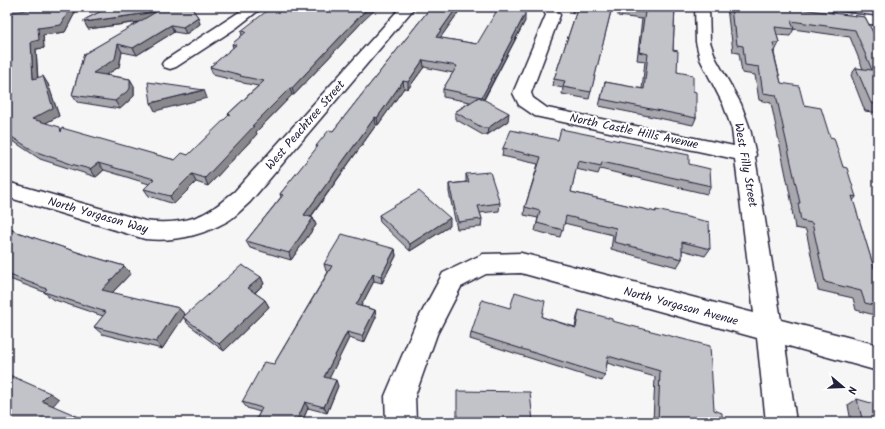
<svg xmlns="http://www.w3.org/2000/svg" width="885" height="429" font-family="Kalam,sans-serif">
<style>
.lines{fill:none;stroke-linecap:round;stroke-linejoin:round}
.street-casing{stroke:#22223b;stroke-width:3}
.street{fill:#fff;fill-rule:evenodd}
.wall{fill:#a7a7ad;stroke:#22223b}
.shaded-wall{fill:#88888d;stroke:#22223b}
.building{fill:#c2c2c9;stroke:#22223b}
.labels{text-anchor:middle;stroke-width:4;stroke-linejoin:round;paint-order:stroke}
.street-label{font-size:12px;fill:#22223b;stroke:#fff}
</style>
<rect width="100%" height="100%" fill="#f6f6f7"/>
<filter id="ink" filterUnits="userSpaceOnUse"><feTurbulence type="fractalNoise" baseFrequency=".025" numOctaves="2"/><feDisplacementMap in="SourceGraphic" scale="8" xChannelSelector="R" yChannelSelector="G"/><feConvolveMatrix kernelMatrix="1 2 1 2 8 2 1 2 1" color-interpolation-filters="sRGB"/></filter>
<g filter="url(#ink)">
<g class="lines">
<defs>
<path id="street" d="M33,7H67L65,10L60,11L7,19V11Z
M247,7H263L236,28L176,67L170,69L164,67L162,64L164,61Z
M401,7H415L250,202C242,209 234,218 226,222C201,236 173,242 145,239L7,197V182L145,221C167,224 193,222 212,209C220,204 227,197 234,192Z
M541,7H555L560,15L531,93L533,98L547,108L734,146L732,129L723,104L700,59L696,42L695,7H709L710,42L716,59L741,104L750,129L756,155L755,157L781,320L878,345V371L785,345L796,422H766L757,338L521,273L486,274L461,287L437,334L415,396L416,422H386L385,396L416,323L443,273L483,254L521,253L754,313L735,159L535,116L519,105L513,93L546,15Z
M837,12L878,17V25L832,19L830,16L832,13Z"/>
</defs>
<!-- street casing -->
<use href="#street" class="street-casing"/>
<!-- street -->
<use href="#street" class="street"/>
</g>
<!-- wall -->
<path class="wall" d="M46,7H78L65,32L43,35L44,48L36,49L38,78L48,84L59,116L45,123L62,130L175,160L188,155L229,116L228,114L258,86L243,83L242,82L213,75L210,67L233,48L232,44L242,36L241,31L362,22L294,95H292L256,132L257,134L208,186L196,182L174,204L149,196L144,189L149,184L104,170L96,177L40,159L10,139L7,136V25Z
M109,7H191L198,17L200,24L186,34L174,32L137,55L122,52L119,67L106,75L130,79L134,86V96L120,109L77,102L72,95L84,54L140,22L88,29L84,20Z
M431,7H462L440,38L477,44L525,21L484,100L508,121L487,135H483L455,119V112L470,102L443,97V89L453,73L424,67L408,89L404,88L378,125H376L311,217L313,218L316,225L291,260L250,248L246,241L281,197L280,194L317,148L316,146L333,131Z
M573,7H612L589,99L562,94L563,88L553,86L554,79L576,13H572Z
M618,7H675L673,50L677,72L693,91L696,118L693,125L599,106L605,82L642,89L645,61L637,60L642,19L618,16Z
M727,7H778L865,17L878,42V113L865,111L851,75L856,68L863,69L850,37L793,29H794L790,36L777,35L779,43L774,53L781,83L804,105L830,137L856,197L853,201L874,268L878,269V316L856,310L853,298L818,290L806,230L795,228L792,210L793,209L771,103L759,100L755,75L742,73L739,53L733,52L731,34L730,33Z
M815,7H858L855,12Z
M558,140L689,164L711,186L707,194L600,169L598,174L576,169L571,192L655,212L656,210L710,249L705,256L682,250V259L677,267L611,249L613,235L564,223L560,237L535,231L538,218L524,215L525,207L538,164L502,156L503,148Z
M466,174L500,203L499,211L480,213L482,219L481,227L457,229L449,192V184L466,182Z
M379,215L450,226L410,251L380,222Z
M7,227L16,232L83,254L124,266L131,273L112,293L179,308L185,315L261,277L264,284L255,293L265,300L269,307L224,351L188,324L183,317L162,349L102,334L94,327L103,316L52,299L44,292L7,278Z
M395,249L396,256L382,283L374,281L361,306L375,310L376,317L364,343L349,338L329,378L338,386L327,413L308,408L302,422H255L260,412L247,408L242,402L274,364L328,272L326,271L324,264Z
M579,310L612,321L714,410L722,422H653L655,377L607,363L605,375L602,381L470,339L471,333L542,317L575,327L577,317Z
M857,399L878,422H851L848,405Z"/>
<!-- shaded-wall -->
<path class="shaded-wall" d="M71,7H78L65,32L43,35L44,48L36,49L38,87L33,79L31,42L38,28Z
M370,7H378L362,22L294,95L292,88L361,15Z
M457,7H462L436,44V37Z
M156,12L160,19L88,29L84,22Z
M525,14V21L481,104L482,97Z
M198,17L200,24L186,34L183,27Z
M171,25L174,32L137,55L133,48Z
M118,44L122,52L119,67L97,80L93,73Z
M423,60L424,67L408,89V82Z
M43,76L48,84L59,116L38,127L32,119Z
M130,79L134,86V96L120,109L115,101Z
M403,81L404,88L378,125L377,118Z
M290,88L292,95L256,132L257,134L208,186L205,178L252,126Z
M204,90L207,98L155,111L151,103Z
M509,113L508,121L487,135L488,128Z
M375,117L376,125L306,223L304,215Z
M98,163L104,170L96,177L90,169Z
M192,174L196,182L174,204L170,196Z
M313,218L316,225L291,260L289,253Z
M450,218V226L410,251V244Z
M395,249L396,256L382,283L381,276Z
M124,266L131,273L108,297L102,290Z
M373,274L374,281L358,312L356,305Z
M261,277L264,284L252,295L248,288Z
M265,300L269,307L224,351L219,344Z
M179,308L185,315L162,349L156,342Z
M375,310L376,317L364,343L362,336Z
M347,332L349,338L327,383L324,377Z
M336,380L338,386L327,413L324,407Z
M50,393L59,399L52,407L42,401Z
M305,402L308,408L302,422H296Z"/>
<!-- building -->
<path class="building" d="M46,7H71L61,25L38,28L39,40L31,42L33,79L43,76L53,108L32,119L60,127L61,132L62,128L175,160L182,153L188,155L230,114H228L264,81L240,76L241,75L210,67L236,45L232,44L246,32L241,31L272,7H370L361,15L292,88H290L252,126H254L205,178L192,174L170,196L144,189L154,179L98,163L90,169L71,164L34,151L7,134V25L13,12Z
M109,7H191L198,17L183,27L171,25L133,48L118,44L115,59L93,73L130,79V89L115,101L72,95L84,54L156,12L84,22V20Z
M431,7H457L436,37L477,44L499,7H525V14L482,97L443,89L457,66L423,60L408,82L403,81L377,118L375,117L304,215L313,218L289,253L246,241L283,195L280,194L318,146H316L329,130L333,131Z
M578,7H612L591,92L563,87L565,81L554,79Z
M620,7H675L673,50L678,51L677,72L693,75V91L696,92V118L601,99L605,82L644,89L648,54L639,52L645,12L620,9Z
M731,7H778L800,9L865,17L878,42V105L871,103L856,68L872,70L855,30L791,21L794,29L775,27L779,43H773L775,51H773L781,83L799,86L804,105L821,108L830,137L834,138L843,167L847,168L856,197L852,196L874,268L878,269V306L865,303L861,291L825,282L812,223L801,221L798,203H800L776,95L763,93L759,67L745,65L743,46L737,45L735,27L733,26Z
M148,82L204,90L151,103Z
M479,97L509,113L488,128H483L455,112Z
M561,129L689,155V164L710,169L711,186L602,162L601,166L578,161L571,192L656,212V210L709,222L710,249L682,242V259L614,242L616,228L566,216L563,230L537,223L540,211L525,207L541,157L503,148L511,130L558,140Z
M490,172L500,203L478,206L482,219L458,222L449,184L469,182L466,174Z
M419,191L450,218L410,244L379,215Z
M7,227L13,229L11,230L83,254L124,266L102,290L179,308L156,342L94,327L106,312L44,292L47,289L7,274Z
M342,234L395,249L381,276L373,274L356,305L375,310L362,336L347,332L324,377L336,380L324,407L305,402L296,422H255L262,408L242,402L264,362L274,364L332,266L324,264Z
M242,265L261,277L248,288L265,300L219,344L183,317Z
M515,292L545,301L542,317L576,328L579,310L612,319V321L710,346L714,410L722,413V422H658L660,371L608,356L605,375L471,333L482,300L510,308Z
M7,374L50,393L42,401L91,422H7Z
M457,391L530,392L533,422H457Z
M857,399L878,405V422H863Z"/>
</g>
<g class="labels">
<!-- street labels -->
<g class="street-label">
<text transform="translate(305 125) rotate(-49)" y="4">West Peachtree Street</text>
<text transform="translate(634 131) rotate(12)" y="4">North Castle Hills Avenue</text>
<text transform="translate(746 165) rotate(80)" y="4">West Filly Street</text>
<text transform="translate(98 215) rotate(16)" y="4">North Yorgason Way</text>
<text transform="translate(681 306) rotate(15)" y="4">North Yorgason Avenue</text>
</g>
</g>
<!-- margin -->
<rect width="885" height="429" fill="none" stroke="#fff" stroke-width="24"/>
<rect x="12" y="12" width="861" height="405" fill="none" stroke="#22223b" stroke-width="1.5" filter="url(#ink)"/>
<!-- north arrow -->
<g transform="translate(843 387) rotate(109)" stroke="#ffffff" stroke-width="3" paint-order="stroke">
<path d="M0-3L7 15L0 10L-7 15Z" fill="#22223b"/>
<text y="-6" font-size="11" font-weight="bold" text-anchor="middle" fill="#22223b">N</text>
</g>
</svg>
